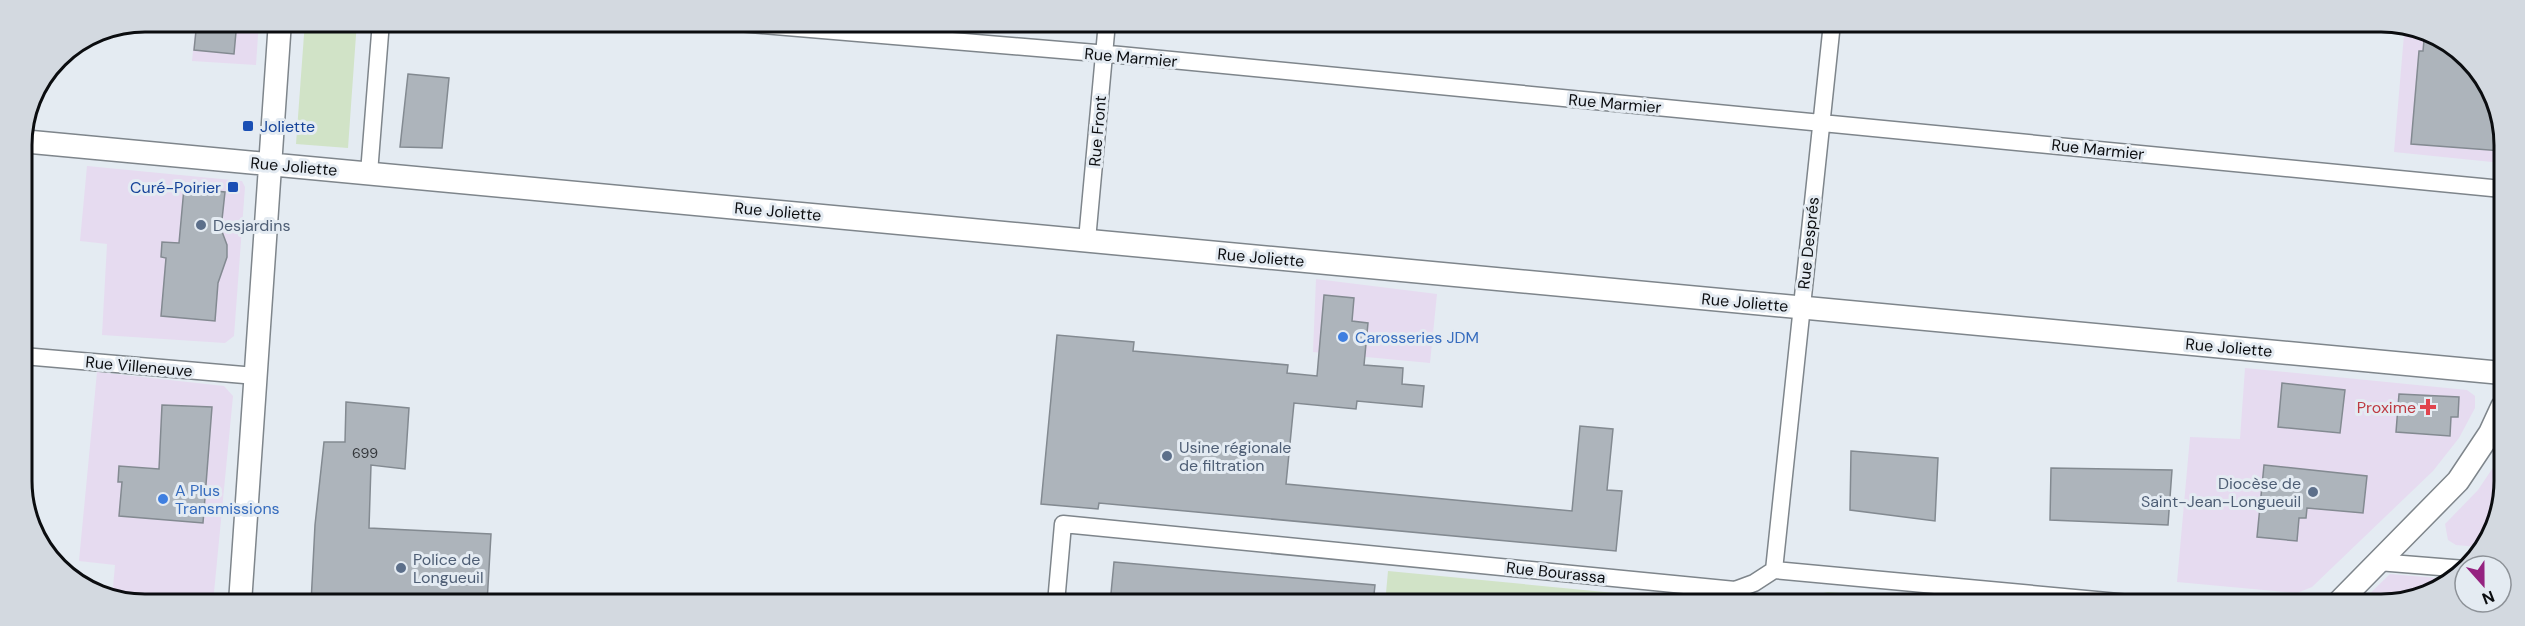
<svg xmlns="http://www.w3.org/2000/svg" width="2525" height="626" font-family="'DM Sans',sans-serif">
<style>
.commercial{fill:#e6dbf0}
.green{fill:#d1e3c7}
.building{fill:#adb4bb;stroke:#838a91;stroke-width:1.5}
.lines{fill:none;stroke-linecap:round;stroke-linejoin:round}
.street-casing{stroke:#7e858b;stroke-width:19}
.secondary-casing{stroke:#7e858b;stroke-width:25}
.street{stroke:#fff;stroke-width:16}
.secondary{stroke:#fff;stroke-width:22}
.transit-dot{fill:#1a4fb4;stroke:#e4ebf2;stroke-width:2}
.service-dot{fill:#5c6f8a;stroke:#e4ebf2;stroke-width:2}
.shop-dot{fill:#3f7fe0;stroke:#e4ebf2;stroke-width:2}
.health-dot{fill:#e0444e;stroke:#e4ebf2;stroke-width:2}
.labels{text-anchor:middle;stroke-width:6;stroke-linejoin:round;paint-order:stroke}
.number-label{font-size:14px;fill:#34373b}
.street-label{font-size:16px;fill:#0b0d10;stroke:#e4ebf2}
.transit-label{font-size:16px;fill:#164399;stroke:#e4ebf2;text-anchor:start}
.service-label{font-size:16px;fill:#4e5e75;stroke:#e4ebf2;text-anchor:start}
.shop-label{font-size:16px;fill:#366cbe;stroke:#e4ebf2;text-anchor:start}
.health-label{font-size:16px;fill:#be3a42;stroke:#e4ebf2;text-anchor:end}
.rim{fill:none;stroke:#0b0d10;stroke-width:3}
</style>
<rect width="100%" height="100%" fill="#e4ebf2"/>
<!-- commercial -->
<path class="commercial" d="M196,21H259L256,65L192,61Z
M2405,23L2468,57L2502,120V163L2394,152Z
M87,166L242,181L245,187L234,336L225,343L102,335L107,244L80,241Z
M1316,279L1437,294L1430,363L1313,352Z
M2245,368L2467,390L2475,396V408L2459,438L2433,471L2312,587L2297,593L2177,582L2190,437L2240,439Z
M97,372L224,386L233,396L213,603H120L112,598L115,565L79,561Z
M2502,454V506L2478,547L2456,545L2448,540L2445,524L2478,490Z
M2390,574L2437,578L2436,585L2389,605H2358Z"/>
<!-- green -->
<path class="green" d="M305,21H357L348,148L296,144Z
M1388,571L1729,604H1385Z
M1828,592L1878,596V604H1774Z"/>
<!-- building -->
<path class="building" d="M197,21H237L234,54L194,50Z
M2424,40L2439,42L2468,57L2502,120V151L2411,144L2419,51H2423Z
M408,74L449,78L442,148L400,147Z
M184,188L225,192L221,229L227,245V257L218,283L215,321L161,316L166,258L161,257L162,242L179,243Z
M1324,295L1354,298L1352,321L1368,323L1364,365L1403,368L1402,384L1424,386L1422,407L1357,401L1356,409L1294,403L1286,484L1572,511L1580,426L1613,429L1607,490L1622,491L1616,551L1099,503L1098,509L1041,504L1057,335L1134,342L1133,351L1288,365L1287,373L1317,376Z
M2282,383L2345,390L2340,433L2278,427Z
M2399,394L2459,397L2458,417H2451L2450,436L2396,432Z
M346,402L409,408L405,469L371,465L369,528L491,534L487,603H311L315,525L324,442H345Z
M162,405L212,407L203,523L119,516L122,482H118L119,466L159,469Z
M1851,451L1938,458L1935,521L1850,510Z
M2264,465L2367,476L2363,513L2307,508L2306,518H2299L2297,541L2257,537Z
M2051,468L2172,470L2168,525L2050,520Z
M1114,562L1375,585L1373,604H1110Z"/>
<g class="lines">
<defs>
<path id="street" d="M727,22L1120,55L2502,189
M369,173L381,21
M1087,240L1107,22
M23,356L256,376
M2378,562L2465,569
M1774,570L1832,23
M1056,603L1063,524L1735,590L1754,583L1774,570L2151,605"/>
<path id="secondary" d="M21,141L2502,373
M240,603L280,21
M2336,605L2458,481L2490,433L2502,407"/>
</defs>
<!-- street casing -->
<use href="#street" class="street-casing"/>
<!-- secondary casing -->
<use href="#secondary" class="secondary-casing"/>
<!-- street -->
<use href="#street" class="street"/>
<!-- secondary -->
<use href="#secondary" class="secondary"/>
</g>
<!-- markers -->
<g class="transit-dot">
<rect x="242" y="120" width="12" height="12" rx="3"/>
<rect x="227" y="181" width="12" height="12" rx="3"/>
</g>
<g class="service-dot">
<circle cx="201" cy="225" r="6"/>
<circle cx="1167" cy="456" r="6"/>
<circle cx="2313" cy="492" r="6"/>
<circle cx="401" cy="568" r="6"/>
</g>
<g class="shop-dot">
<circle cx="1343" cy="337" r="6"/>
<circle cx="163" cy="499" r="6"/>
</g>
<path class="health-dot" d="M2425 398h6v6h6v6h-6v6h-6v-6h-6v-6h6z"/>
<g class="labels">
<!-- number labels -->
<g class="number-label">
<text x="365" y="458">699</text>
</g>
<!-- street labels -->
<g class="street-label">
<text transform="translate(1131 57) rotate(5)" y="6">Rue Marmier</text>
<text transform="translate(1615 103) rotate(5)" y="6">Rue Marmier</text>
<text transform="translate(1097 131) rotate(-85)" y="6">Rue Front</text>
<text transform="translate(2098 149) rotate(6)" y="6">Rue Marmier</text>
<text transform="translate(294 166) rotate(5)" y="6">Rue Joliette</text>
<text transform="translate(778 211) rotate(5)" y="6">Rue Joliette</text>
<text transform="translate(1808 243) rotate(-84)" y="6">Rue Després</text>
<text transform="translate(1261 257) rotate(5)" y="6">Rue Joliette</text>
<text transform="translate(1745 302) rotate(5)" y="6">Rue Joliette</text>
<text transform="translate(2229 347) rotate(5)" y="6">Rue Joliette</text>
<text transform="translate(139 366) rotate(5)" y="6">Rue Villeneuve</text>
<text transform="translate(1556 572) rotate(6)" y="6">Rue Bourassa</text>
</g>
<!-- transit labels -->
<g class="transit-label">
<text x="260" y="132">Joliette</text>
<text x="221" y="193" text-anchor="end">Curé-Poirier</text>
</g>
<!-- service labels -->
<g class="service-label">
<text x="213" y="231">Desjardins</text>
<text x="1179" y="453">Usine régionale<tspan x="1179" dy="18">de filtration</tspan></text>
<text x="2301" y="489" text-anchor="end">Diocèse de<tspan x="2301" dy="18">Saint-Jean-Longueuil</tspan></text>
<text x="413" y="565">Police de<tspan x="413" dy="18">Longueuil</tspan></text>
</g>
<!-- shop labels -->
<g class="shop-label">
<text x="1355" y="343">Carosseries JDM</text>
<text x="175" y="496">A Plus<tspan x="175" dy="18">Transmissions</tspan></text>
</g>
<!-- health labels -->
<g class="health-label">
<text x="2416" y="413">Proxime</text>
</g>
</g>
<!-- crop -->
<path d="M0 0H2525V626H0ZM145 32H2381A113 113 0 0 1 2494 145V481A113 113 0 0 1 2381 594H145A113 113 0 0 1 32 481V145A113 113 0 0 1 145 32Z" fill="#d3d9e0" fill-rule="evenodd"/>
<path class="rim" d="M145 32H2381A113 113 0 0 1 2494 145V481A113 113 0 0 1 2381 594H145A113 113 0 0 1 32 481V145A113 113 0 0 1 145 32Z"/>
<!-- north arrow -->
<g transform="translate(2483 584) rotate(159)"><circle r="28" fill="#e4ebf2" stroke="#8d9298" stroke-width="1.5"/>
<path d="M0-4.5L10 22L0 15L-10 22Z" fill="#952280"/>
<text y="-9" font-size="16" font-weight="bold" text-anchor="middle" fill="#0b0d10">N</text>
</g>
</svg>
